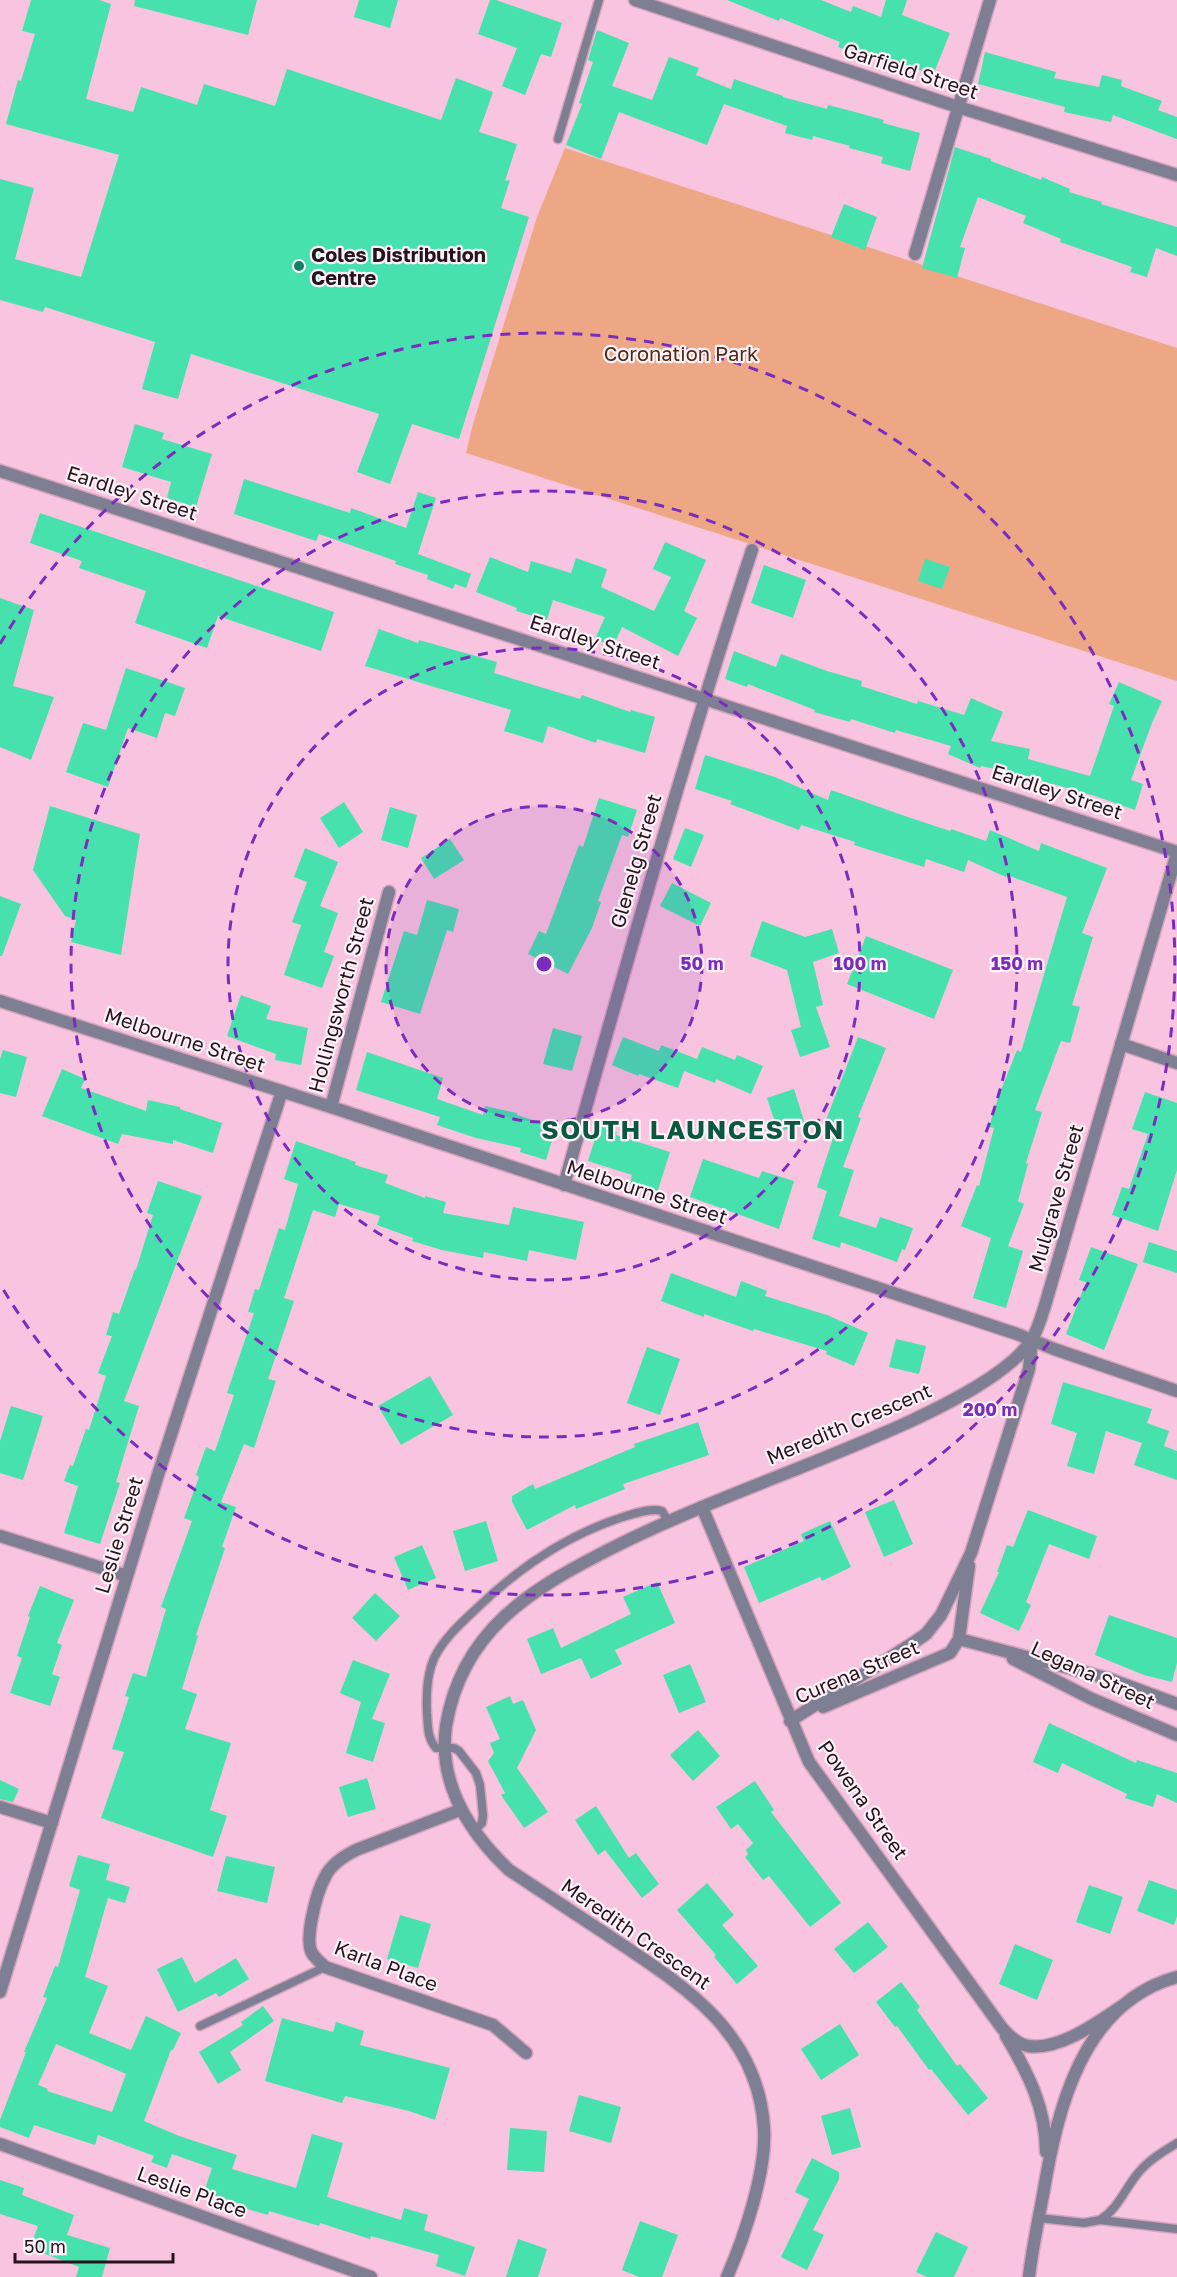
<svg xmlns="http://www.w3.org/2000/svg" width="1177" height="2277" font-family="'Golos Text',sans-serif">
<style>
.green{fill:#eda785}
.building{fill:#46e1ad;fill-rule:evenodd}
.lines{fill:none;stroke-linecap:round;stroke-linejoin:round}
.service-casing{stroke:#d3a4bc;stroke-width:11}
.minor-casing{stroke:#d3a4bc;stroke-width:15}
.tertiary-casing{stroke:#d3a4bc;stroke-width:15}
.service{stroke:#7f7f93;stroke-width:8}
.minor{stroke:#7f7f93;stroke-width:12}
.tertiary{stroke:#7f7f93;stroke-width:12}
.ring{fill:none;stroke:#7b2cbf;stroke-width:3;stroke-dasharray:10 8}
.poi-dot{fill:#0f8261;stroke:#fef3f9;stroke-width:2}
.labels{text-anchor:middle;stroke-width:4.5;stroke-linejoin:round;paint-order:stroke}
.street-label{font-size:20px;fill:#26141d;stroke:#fef3f9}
.poi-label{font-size:20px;font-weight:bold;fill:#26141d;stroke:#fef3f9;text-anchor:start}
.park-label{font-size:20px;fill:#522811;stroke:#fef3f9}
.district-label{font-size:26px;font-weight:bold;letter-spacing:1.5px;fill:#0b5740;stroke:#fef3f9}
.centre{fill:#7b2cbf;stroke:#fef3f9;stroke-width:3}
.ring-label{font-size:18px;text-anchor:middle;font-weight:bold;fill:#7b2cbf;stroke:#fef3f9;stroke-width:4.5;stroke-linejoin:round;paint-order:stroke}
</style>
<rect width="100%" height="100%" fill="#f9c4df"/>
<!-- green -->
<path class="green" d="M565,148L1177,348V681L466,453L473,424L537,217Z"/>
<!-- building -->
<path class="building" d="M31,0H99L111,4L86,99L133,112L141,87L197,105L204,84L275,106L287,69L441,120L456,78L493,92L479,132L517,144L505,181L510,180L501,208L529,217L459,439L412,424L390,484L357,472L379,414L191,354L178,399L142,389L155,342L45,307L43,312L0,300V179L34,188L15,259L81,277L119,155L6,124L18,80L21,81L35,34L22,31Z
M135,0H257L248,35L134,6Z
M359,0H398L390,28L354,17Z
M490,0H496L562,23L551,57L541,54L525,95L502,86L517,48L478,34Z
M727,0H821L851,12L853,6L881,17L886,0H907L902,15L950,33L933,75L890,59L889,63L861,56L838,47L840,42L780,18L779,21Z
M597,30L629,43L612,86L652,100L669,57L699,68L696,75L731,89L734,79L783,96V97L827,109L828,105L859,113L884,120L883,123L920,133L910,171L881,163L883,157L849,148L850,146L813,136L812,140L785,133L787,126L724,104L707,145L619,112L601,159L566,145L582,104L579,103L593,62L588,60Z
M985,52L1056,72L1054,78L1099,87L1102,75L1122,80L1121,86L1162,101L1158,110L1177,117V139L1113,115L1111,122L1064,112L1065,107L978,84Z
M955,147L991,159V161L1041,180L1042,177L1070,189L1069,192L1102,202L1101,204L1177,227V256L1156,248L1147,277L1130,272L1132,267L1060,242L1061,239L1023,223L1026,216L978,197L960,247L965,248L957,278L922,268Z
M844,204L877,217L865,250L831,237Z
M135,424L164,433L162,439L212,454L196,507L167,498L171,482L122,467Z
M244,479L350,513L351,508L406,528L418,492L436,498L418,554L471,574L466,588L455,584L453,589L427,579L428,575L395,564L396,561L319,534L316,541L234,514Z
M40,513L334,612L321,651L218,616L207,648L135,623L146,591L79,568L82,561L30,543Z
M665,542L706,560L684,611L697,618L678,656L622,627L613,647L595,639L605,617L553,600L547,620L516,611L517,608L476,592L490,557L528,572L531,561L571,573L576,558L607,569L601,587L654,611L671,577L653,569Z
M925,559L950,567L942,589L918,581Z
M764,565L806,580L793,618L751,603Z
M0,598L34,610L13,686L54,697L31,760L0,747Z
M379,629L418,643L419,640L497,662L494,673L580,699L582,695L630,712L631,710L655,717L645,753L597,739L596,743L548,726L543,743L504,731L511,710L365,666Z
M734,651L776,667L781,654L827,671L862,681L861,686L917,704L918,701L964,715L971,698L1003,712L991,741L1030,749L1028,759L1090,776L1114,706L1109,704L1119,682L1162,701L1152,723L1131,780L1143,784L1135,810L1095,796L1042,781V779L981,766L980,768L948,754L951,746L896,730L895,733L851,719L850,722L814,712L815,710L748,684L747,687L725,679Z
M126,668L185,688L175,716L165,713L157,738L128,728L108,787L66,772L83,723L106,730Z
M705,755L775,777L828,800L831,790L905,816L950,831L951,829L986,841L990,830L1039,851L1041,843L1107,868L1082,933L1093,937L1072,1005L1080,1007L1070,1043L1061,1041L1035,1110L1042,1112L1026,1163L1028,1164L1018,1201L1024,1204L1008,1246L1023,1251L1006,1308L973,1298L991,1238L961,1226L977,1185L979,1186L994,1128L989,1127L998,1098L1017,1050L1021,1052L1067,897L1007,875L1006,877L968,860L964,872L926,859L924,867L854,845L855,842L801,825L799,830L730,804L732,801L695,789Z
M599,798L637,810L628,837L622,835L598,901L601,902L592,928L568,974L528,954L539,931L546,934L579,845L583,847Z
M344,802L363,832L339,848L320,818Z
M50,806L140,834L121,955L71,942L76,920L65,916L33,870Z
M390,807L417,815L408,848L381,840Z
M685,828L704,835L691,867L673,859Z
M450,839L464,860L434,879L421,858Z
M305,848L338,862L320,906L338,913L324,952L334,956L322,988L284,975L301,925L292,922L307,882L294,877Z
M672,883L711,903L700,926L660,906Z
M0,896L21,904L2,956H0Z
M427,900L459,909L453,932L447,930L420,1014L381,1002L404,931L417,935Z
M762,921L805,937L832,929L839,953L813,962L823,1005L816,1007L830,1047L800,1057L791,1030L801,1027L787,970L750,956Z
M866,936L953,970L934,1019L847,984Z
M241,995L271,1006L266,1019L308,1028L301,1065L275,1060L276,1054L227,1036Z
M553,1028L582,1036L572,1071L543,1064Z
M623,1037L659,1051L661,1045L697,1059L702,1047L735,1060L737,1055L763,1066L751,1094L716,1079L715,1083L684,1071L678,1088L639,1074L638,1076L612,1065Z
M858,1037L886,1048L858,1117L861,1118L843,1167L854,1170L839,1216L876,1228L880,1217L913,1228L905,1250L902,1249L897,1262L841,1242L840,1248L812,1239L827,1191L817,1187L833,1138L821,1133Z
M3,1050L27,1057L16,1097L0,1093V1059Z
M367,1052L443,1078L437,1099L483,1115L485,1106L517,1113V1115L556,1127L546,1160L520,1152L521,1148L476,1138L437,1125L440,1117L356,1090Z
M62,1069L85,1079L81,1088L146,1111L148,1100L180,1107V1109L222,1123L213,1153L173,1140V1144L122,1134L118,1144L42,1116Z
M794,1089L805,1124L778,1132L767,1098Z
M1145,1092L1177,1103V1170L1158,1231L1112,1215L1122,1187L1129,1189L1148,1134L1132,1129Z
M599,1126L617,1132L616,1135L670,1152L657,1193L630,1184L632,1175L588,1161Z
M296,1141L356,1162L355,1165L388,1175L385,1183L425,1198V1196L446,1202L443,1213L509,1225L513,1207L584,1222L576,1260L529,1250L527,1261L484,1252L483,1258L442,1250L412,1241L413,1238L377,1225L380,1216L339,1204L335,1217L313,1210L284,1298L294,1301L268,1379L276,1381L254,1448L244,1444L221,1502L236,1507L222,1547L225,1548L196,1635L198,1636L182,1689L197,1694L185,1729L231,1743L210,1810L227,1816L213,1857L101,1818L124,1752L112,1749L129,1697L125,1696L133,1673L146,1677L166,1609L161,1607L192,1521L184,1518L199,1477L196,1475L206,1447L215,1451L234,1395L227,1393L254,1313L248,1312L255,1289L259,1290L279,1228L285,1230L298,1184L284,1179Z
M703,1159L759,1178L762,1171L794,1181L779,1229L690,1197Z
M158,1181L202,1196L124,1401L139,1406L116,1482L120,1483L100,1544L64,1533L78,1486L64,1481L70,1465L73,1466L86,1429L89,1430L106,1376L98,1373L112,1336L106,1335L113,1312L119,1314L135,1269L136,1270L153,1215L147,1213Z
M1149,1242L1177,1251V1273L1143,1262Z
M1091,1247L1138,1264L1104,1350L1066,1334L1086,1282L1079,1280Z
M671,1273L736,1297L741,1281L767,1291L765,1296L827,1315L868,1333L854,1366L826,1354L827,1351L754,1329L753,1331L704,1314V1317L661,1301Z
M896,1339L926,1346L919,1374L889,1367Z
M647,1347L680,1359L660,1415L627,1403Z
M430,1376L453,1415L401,1445L378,1406Z
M1063,1382L1152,1409L1147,1423L1169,1431L1164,1446L1177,1451V1480L1134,1465L1142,1443L1106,1431L1094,1474L1067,1466L1077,1433L1051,1424Z
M11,1406L43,1416L23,1480L0,1473V1441Z
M698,1422L709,1455L623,1484L625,1489L576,1509L575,1505L527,1530L512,1502V1496L533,1484L535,1489L635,1447L634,1444Z
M894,1500L913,1544L884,1557L865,1512Z
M1028,1510L1097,1536L1089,1559L1049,1544L1026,1602L1031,1605L1019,1631L980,1613L999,1572H997L1007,1545L1013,1547Z
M486,1521L498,1561L465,1571L453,1531Z
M830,1521L851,1567L822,1581L820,1577L759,1603L744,1567L804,1541L801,1534Z
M422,1545L436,1578L408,1590L394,1557Z
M657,1582L675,1623L615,1650L622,1664L591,1679L581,1658L541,1674L527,1639L553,1628L561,1648L631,1614L623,1597Z
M40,1586L74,1600L57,1643L62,1645L52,1674L60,1677L50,1706L10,1693L22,1658L17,1656L30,1617L28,1616Z
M375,1593L400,1616L376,1641L352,1618Z
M1109,1615L1177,1638V1663L1172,1682L1144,1675L1095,1655Z
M353,1660L390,1674L372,1719L385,1723L373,1762L346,1753L361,1702L340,1693Z
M690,1664L706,1702L679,1713L663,1675Z
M510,1696L513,1704L523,1700L536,1730L517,1768L548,1812L524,1828L501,1795L505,1793L488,1761L494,1753L490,1743L500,1739L486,1707Z
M1049,1723L1136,1763L1137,1760L1177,1773V1803L1157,1794L1153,1807L1125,1798L1127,1794L1062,1763L1058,1773L1033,1762Z
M698,1730L720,1756L693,1781L670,1755Z
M367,1778L376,1809L348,1817L339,1787Z
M0,1780L19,1789L13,1802L0,1799Z
M755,1781L774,1810L771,1812L841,1903L810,1927L769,1876L763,1880L745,1857L748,1854L746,1850L753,1843L738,1824L731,1829L716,1807Z
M596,1806L629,1858L636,1853L659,1884L642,1898L605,1850L598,1855L575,1820Z
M78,1855L110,1864L106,1880L130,1887L125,1903L108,1898L85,1977L108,1986L89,2033L131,2050L146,2016L181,2033L173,2050H171L144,2121L179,2136L237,2155L232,2169L296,2188L312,2134L343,2143L327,2197L401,2220L404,2208L428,2215L424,2230L475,2247L465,2276L436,2266L439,2255L371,2236L370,2239L320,2223L319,2226L269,2211L268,2215L237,2206L238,2203L204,2192L212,2168L172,2154L167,2168L151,2162L154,2156L98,2135L95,2145L34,2125L29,2138L0,2127V2120L26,2052H24L47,1998L43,1997L55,1966L58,1967L80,1890L69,1886ZM56,2044L126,2074L112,2112L47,2091L48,2089L38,2085Z
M226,1856L275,1867L267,1903L217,1891Z
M1149,1880L1177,1890V1916L1174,1925L1137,1911Z
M707,1883L734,1915L722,1925L758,1966L737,1984L714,1957L716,1955L677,1910Z
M1089,1885L1123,1897L1110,1934L1076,1922Z
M400,1915L431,1924L418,1968L387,1959Z
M868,1922L888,1947L854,1973L834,1949Z
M1015,1944L1053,1960L1037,2000L999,1984Z
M182,1957L195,1983L236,1958L249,1979L219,1997L216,1993L178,2012L157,1969Z
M901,1982L920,2007L917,2010L957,2066L960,2064L988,2098L968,2115L931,2069L929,2070L897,2026L895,2027L876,2002Z
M263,2006L274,2021L230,2052L241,2070L218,2084L199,2052L243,2025L241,2022Z
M282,2018L333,2032L336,2022L364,2031L360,2045L450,2068L435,2120L409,2111L345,2096L342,2103L265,2081Z
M840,2024L859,2055L821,2080L801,2049Z
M579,2095L621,2107L611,2143L569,2131Z
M850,2108L861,2147L832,2155L821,2116Z
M510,2128L547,2131L544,2172L507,2170Z
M812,2158L839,2172V2179L813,2230L824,2235L807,2270L781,2257L809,2199L795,2192Z
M0,2180L24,2188L22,2195L74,2215L67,2235L110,2248L102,2277H76L79,2267L30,2248L38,2226L0,2214Z
M640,2221L678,2235L662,2277H639L622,2270Z
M936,2232L968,2247L954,2277H927L916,2272Z
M518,2239L547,2249L538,2277H506Z"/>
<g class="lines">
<defs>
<path id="service" d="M558,139L599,0
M473,1832L482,1823L483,1815L480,1785L476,1773L459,1751L454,1748H436C427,1738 428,1725 427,1713C426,1693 427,1668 438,1651C448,1635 462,1622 475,1610C518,1568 568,1534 626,1516C637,1513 651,1508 662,1511L668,1521
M200,2026L325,1967
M1039,2218L1084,2223L1100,2220L1177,2229
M1100,2220C1119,2208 1125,2188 1139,2172C1149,2160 1164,2151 1177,2143"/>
<path id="minor" d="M635,0L958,107L1177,175
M915,254L990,0
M0,471L1177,852
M0,1001L331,1107L1017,1334L1054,1349L1177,1391
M1121,1044L1177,1063
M331,1107L389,892
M564,1185C624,973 683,760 752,550
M702,1507L809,1762L1002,2028C1009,2036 1017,2044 1028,2046C1059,2051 1098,2022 1122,2006
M0,1536L127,1576
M959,1639L1110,1679L1177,1704
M1013,1659L1092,1699L1177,1735
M823,1707L950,1653L959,1639L969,1566
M790,1721L916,1641L926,1634L941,1615L971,1553L1029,1369L1032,1340
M0,1807L52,1823
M460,1810L356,1850C344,1856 331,1864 325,1877C317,1891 304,1939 312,1953C315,1958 321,1963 325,1967L493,2025L526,2053
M0,1992L157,1478L282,1091
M1006,2036C1028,2073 1046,2108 1046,2152
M0,2144L371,2277
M1029,2277C1032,2250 1038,2222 1043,2195C1057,2111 1081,2003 1177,1977"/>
<path id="tertiary" d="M727,2277C744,2238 767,2170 764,2128C758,2033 687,1988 615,1940C580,1917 544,1893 509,1870C469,1832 438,1784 446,1726C453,1683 472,1647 504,1617C536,1587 575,1567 614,1547C710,1499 813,1466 911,1421C947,1404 1008,1374 1031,1341C1038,1330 1042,1315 1046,1302L1177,853"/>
</defs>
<!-- service casing -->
<use href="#service" class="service-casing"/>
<!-- minor casing -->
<use href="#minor" class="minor-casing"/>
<!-- tertiary casing -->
<use href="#tertiary" class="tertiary-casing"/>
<!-- service -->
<use href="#service" class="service"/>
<!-- minor -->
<use href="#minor" class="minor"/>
<!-- tertiary -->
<use href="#tertiary" class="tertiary"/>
</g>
<!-- distance rings -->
<circle cx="544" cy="964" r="158" fill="#7b2cbf" fill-opacity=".12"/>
<g class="ring">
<circle cx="544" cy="964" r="158"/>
<circle cx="544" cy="964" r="316"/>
<circle cx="544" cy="964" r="473"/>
<path d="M0 644A631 631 0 1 1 0 1284"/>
</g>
<!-- markers -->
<circle class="poi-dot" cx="299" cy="266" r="6"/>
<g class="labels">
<!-- street labels -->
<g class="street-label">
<text transform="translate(911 71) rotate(18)" y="7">Garfield Street</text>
<text transform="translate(132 493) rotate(18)" y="7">Eardley Street</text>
<text transform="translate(595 642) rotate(18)" y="7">Eardley Street</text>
<text transform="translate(1057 792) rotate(18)" y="7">Eardley Street</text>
<text transform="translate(636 861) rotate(-74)" y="7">Glenelg Street</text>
<text transform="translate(341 995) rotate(-75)" y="7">Hollingsworth Street</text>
<text transform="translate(185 1040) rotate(18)" y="7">Melbourne Street</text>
<text transform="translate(647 1192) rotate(18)" y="7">Melbourne Street</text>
<text transform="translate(1056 1198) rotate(-74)" y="7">Mulgrave Street</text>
<text transform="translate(849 1424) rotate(-23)" y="7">Meredith Crescent</text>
<text transform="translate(119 1535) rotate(-73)" y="7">Leslie Street</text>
<text transform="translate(857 1672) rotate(-23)" y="7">Curena Street</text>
<text transform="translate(1093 1675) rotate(25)" y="7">Legana Street</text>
<text transform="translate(863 1800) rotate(55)" y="7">Powena Street</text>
<text transform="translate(636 1934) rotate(35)" y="7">Meredith Crescent</text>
<text transform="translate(386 1966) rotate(21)" y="7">Karla Place</text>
<text transform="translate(192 2192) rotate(20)" y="7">Leslie Place</text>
</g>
<!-- poi labels -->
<g class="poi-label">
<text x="311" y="262">Coles Distribution<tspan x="311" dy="23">Centre</tspan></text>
</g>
<!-- park labels -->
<g class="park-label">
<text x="681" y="361">Coronation Park</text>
</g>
<!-- district labels -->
<g class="district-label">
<text x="693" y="1139">SOUTH LAUNCESTON</text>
</g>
</g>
<circle cx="544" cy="964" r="9" class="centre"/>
<g class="ring-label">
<text x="702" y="970">50 m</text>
<text x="860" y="970">100 m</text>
<text x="1017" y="970">150 m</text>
<text x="990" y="1416">200 m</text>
</g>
<!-- scale -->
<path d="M15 2253v9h158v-9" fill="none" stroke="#26141d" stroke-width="3"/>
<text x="24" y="2253" font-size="18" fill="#26141d" stroke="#fef3f9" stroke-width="4.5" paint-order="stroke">50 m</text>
</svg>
